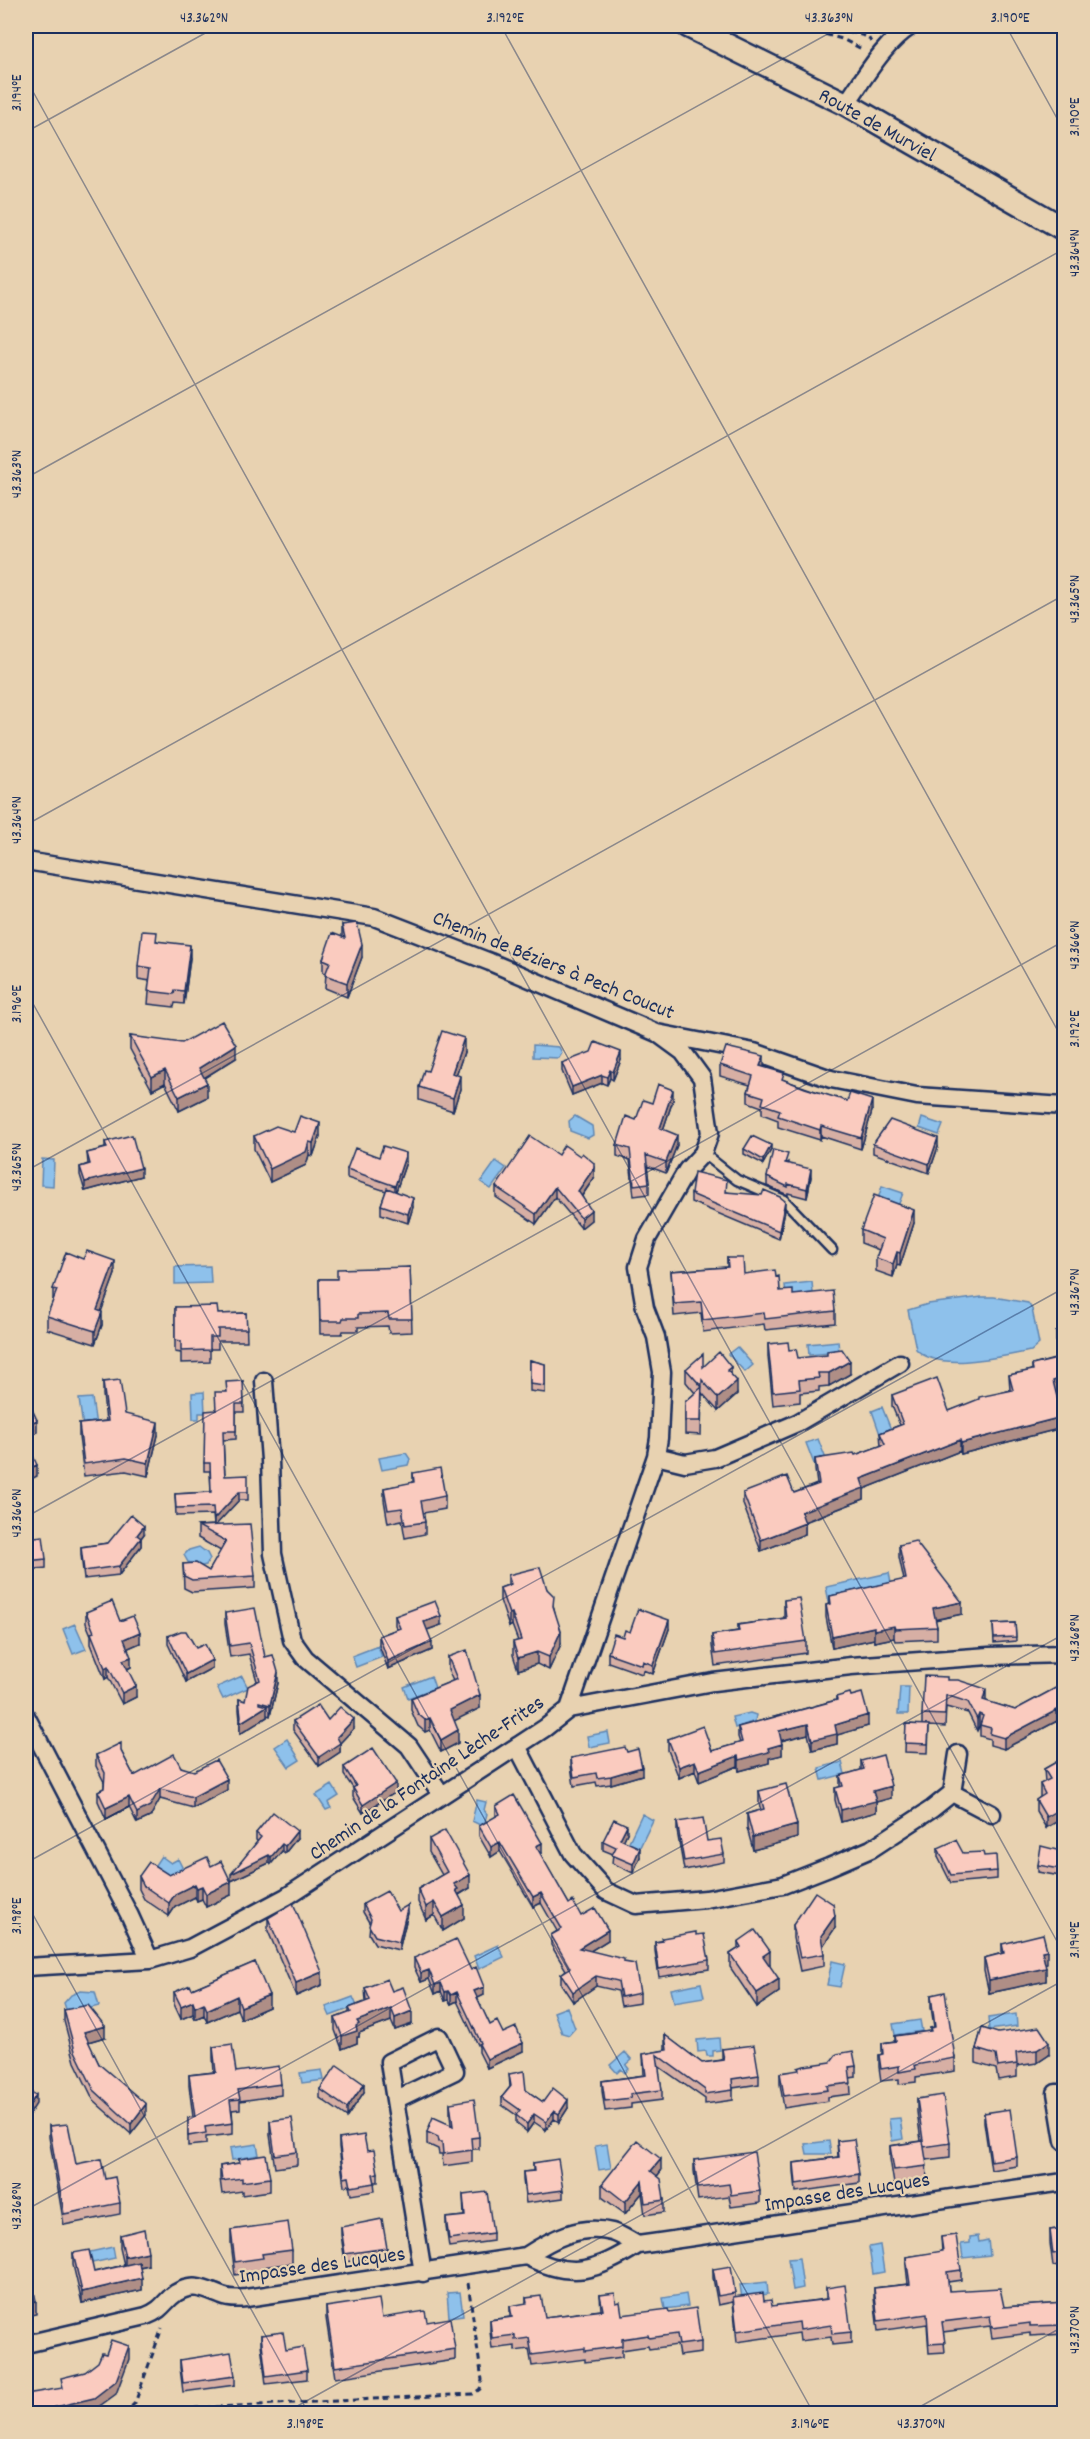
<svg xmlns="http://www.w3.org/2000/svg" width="1090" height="2439" font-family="Dekko,sans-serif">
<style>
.water{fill:#8ec1eb;stroke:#6087b3;stroke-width:1.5}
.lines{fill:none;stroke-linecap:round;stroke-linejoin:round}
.service-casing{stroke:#1b2f5e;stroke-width:13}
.minor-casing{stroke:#1b2f5e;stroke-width:21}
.secondary-casing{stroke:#1b2f5e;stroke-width:27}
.path{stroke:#1b2f5e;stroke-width:3;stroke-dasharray:6 4.5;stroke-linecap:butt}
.service{stroke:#e8d2b1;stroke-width:8}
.minor{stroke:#e8d2b1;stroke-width:16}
.secondary{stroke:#e8d2b1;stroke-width:22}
.wall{fill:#d7afa4;stroke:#1b2f5e;stroke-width:1.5}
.shaded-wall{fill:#af8e86;stroke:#1b2f5e;stroke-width:1.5}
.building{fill:#facbbf;stroke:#1b2f5e;stroke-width:1.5}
.ticks{fill:none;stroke:#1b2f5e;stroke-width:1.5;stroke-opacity:0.45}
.labels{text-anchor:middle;stroke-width:4.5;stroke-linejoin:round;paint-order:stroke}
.street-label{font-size:21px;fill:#1b2f5e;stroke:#e8d2b1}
.neatline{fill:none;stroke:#1b2f5e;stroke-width:2}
.ticks-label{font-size:15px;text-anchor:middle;fill:#1b2f5e}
</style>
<rect width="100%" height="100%" fill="#e8d2b1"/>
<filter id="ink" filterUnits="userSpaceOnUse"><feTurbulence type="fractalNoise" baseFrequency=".0167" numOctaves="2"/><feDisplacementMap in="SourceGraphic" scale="12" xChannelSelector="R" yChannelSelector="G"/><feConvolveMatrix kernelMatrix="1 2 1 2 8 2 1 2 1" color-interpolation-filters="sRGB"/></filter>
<g filter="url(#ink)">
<!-- water -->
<path class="water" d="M533,1045L559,1047L562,1053L559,1058L533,1057Z
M575,1116L592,1126L593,1135L588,1138L570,1131L569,1121Z
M922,1118L943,1125L939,1135L919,1128Z
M42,1159L54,1160L53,1186L41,1185Z
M496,1161L506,1168L491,1189L481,1182Z
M882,1186L903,1193L898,1206L878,1199Z
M210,1266L211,1283L175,1284V1267Z
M812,1282L813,1293L786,1296L785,1285Z
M982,1297H994L1028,1303L1032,1309L1039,1344L1031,1351C1003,1356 937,1373 916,1349L908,1310L928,1304Z
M838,1341L839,1352L809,1355L808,1344Z
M737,1347L753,1365L745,1372L728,1354Z
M204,1392L205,1413H199V1419H193L192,1393Z
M92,1398L96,1426L83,1427L79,1399Z
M882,1407L892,1432L881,1437L872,1411Z
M818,1439L828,1464L816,1469L806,1443Z
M406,1453L410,1459L408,1465L382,1470L379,1458Z
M199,1547L207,1553L210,1559L206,1565L198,1567L195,1564L188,1562L184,1555L189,1550Z
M889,1573L892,1588L829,1602L826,1587Z
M75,1624L86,1649L73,1654L63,1629Z
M378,1646L382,1657L356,1667L352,1656Z
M242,1676L248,1688L223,1699L217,1687Z
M431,1676L435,1688L408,1698L404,1687Z
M900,1687H909L908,1714H898Z
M750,1713L756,1715L755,1721L735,1728L732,1717Z
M608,1732L610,1743L589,1747L587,1736Z
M287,1739L300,1760L289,1767L275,1747Z
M842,1762L845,1774L822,1780L819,1768Z
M332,1785L339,1796L328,1803L331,1808L326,1810L316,1795Z
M477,1800L486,1802L484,1810L487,1814L484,1825L482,1826L472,1821Z
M642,1814L653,1820L638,1851L627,1846Z
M161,1856L171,1863L178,1859L183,1869L168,1877L153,1868Z
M498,1945L504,1957L479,1969L474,1956Z
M832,1961L845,1964L840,1987L827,1985Z
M701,1983L704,1997L674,2002L671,1989Z
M80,1991L95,1992L99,2006L71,2013L66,2009L64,2003L71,1995Z
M353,1997L357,2006L330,2016L326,2007Z
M567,2007L575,2028L569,2035L562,2033L554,2012Z
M1016,2014L1017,2026L989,2030L988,2018Z
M920,2020L922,2031L895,2035L893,2024Z
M719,2038L720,2050L713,2051V2056H707L706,2051L698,2052L697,2040Z
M625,2052L632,2060L626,2065L629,2069L625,2073L621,2069L617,2073L610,2065Z
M322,2070L324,2080L302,2083L300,2073Z
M900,2118L903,2139L892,2141L889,2119Z
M829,2141L831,2154H807L805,2144Z
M257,2144L259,2155L232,2160L230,2148Z
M607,2144L611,2168L599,2170L595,2146Z
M978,2236L979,2242L988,2240L990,2255L963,2258L961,2244L970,2243V2237Z
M880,2245L884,2272L873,2274L869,2247Z
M113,2247L115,2258L92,2263L90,2252Z
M799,2258L803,2288L793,2290L788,2259Z
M767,2282L768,2294L742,2298L740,2285Z
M460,2292L463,2315L449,2317L447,2293Z
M686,2294L688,2306L665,2309L663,2298Z"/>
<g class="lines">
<defs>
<path id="service" d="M703,1153L737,1180L784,1200L832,1250"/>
<path id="minor" d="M846,104C865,77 883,44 911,26
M26,861L374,917L490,962L657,1033L754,1052L831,1079L917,1096L1064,1106
M264,1381L270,1460L273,1554L292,1640L305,1658L409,1746L441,1794
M656,1456L685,1463L715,1458L797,1423L900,1363
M569,1709L713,1682L851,1666L989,1656L1064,1654
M26,1716L130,1916L150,1960
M517,1746L573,1854L606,1891L636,1905L706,1899L783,1885L829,1867L871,1849L932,1809L952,1793L958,1754
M952,1793L992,1814
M26,1967L150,1960L190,1948L286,1897L545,1728L569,1709L656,1456L659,1438L662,1372L656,1337L645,1308L638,1267L647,1239L687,1170L703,1153L710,1133L702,1078L683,1052L657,1033
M1064,2093H1056L1064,2141
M395,2100L389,2062L439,2037L455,2071L395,2100L423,2273
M526,2256C572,2280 596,2271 638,2245
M26,2344L146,2316C164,2309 164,2301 176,2293C194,2282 206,2290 222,2296C229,2299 238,2299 246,2298L526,2256C552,2239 580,2224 612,2232C620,2234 630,2241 638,2245C780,2225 922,2201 1064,2182"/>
<path id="secondary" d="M688,26L846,104L1064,229"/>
</defs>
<!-- service casing -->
<use href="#service" class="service-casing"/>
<!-- minor casing -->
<use href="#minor" class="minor-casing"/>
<!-- secondary casing -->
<use href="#secondary" class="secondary-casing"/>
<!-- path -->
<path class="path" d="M795,26L842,39L864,50
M829,26L868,37L871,42
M132,2409L139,2411L473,2394L480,2389L482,2380L468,2283
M124,2414L135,2403L162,2328"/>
<!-- service -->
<use href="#service" class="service"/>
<!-- minor -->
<use href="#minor" class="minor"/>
<!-- secondary -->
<use href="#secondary" class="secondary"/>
</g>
<!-- wall -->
<path class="wall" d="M342,925L362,957L347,997L325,988L326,973L323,972V959L342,937Z
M157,941L190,958L184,1004L175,1003L174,1007L148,1004L150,981L138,979V966Z
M130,1036L236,1058L204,1078L207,1097L179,1111L165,1083L152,1090L130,1049Z
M464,1052L456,1075L460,1089L453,1111L419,1100V1087L428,1071Z
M621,1060L613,1080L610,1078L607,1085L602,1083L572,1095L562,1071V1063Z
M720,1065L764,1067L784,1080L872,1111L861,1149L821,1136L820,1140L778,1127V1120L762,1114V1107L748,1102V1092L750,1085L720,1076Z
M673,1100L663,1130L677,1145L666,1173L647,1166L649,1183V1194L634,1196L630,1160L617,1156V1145L636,1120L652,1103Z
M294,1132L320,1136L313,1156L309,1155L306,1165L270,1182L254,1149V1136Z
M105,1142L141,1176L85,1191L80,1175V1167L88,1164L87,1153L105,1148Z
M873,1144L938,1147L929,1173L873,1153Z
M744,1149L771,1150L763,1164L744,1154Z
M379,1157L406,1162L396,1191L413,1207L408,1223L381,1214V1205L386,1191L347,1178V1169Z
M788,1162V1164L811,1177L807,1198L788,1193V1195L767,1186V1177Z
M594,1178L582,1196L591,1220L581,1228L555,1197L536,1224L496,1197V1187Z
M727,1192L785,1210L779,1239L691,1202V1194Z
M914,1223L900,1266L897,1265L893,1277L876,1271V1258L879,1250L861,1243V1230Z
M727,1258L744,1274L776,1277L780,1291L835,1311V1323L765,1330L764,1324L703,1332L701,1313L674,1316L671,1271L727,1267Z
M410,1267L412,1332L389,1333L388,1326L358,1327V1331H343L342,1334H320L319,1279H337Z
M115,1274L101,1311L102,1325L95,1344L47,1329V1316L53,1301V1289Z
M175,1307L218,1314L246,1313L247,1341H218V1349H210V1362L181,1363V1353L175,1352Z
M1065,1329V1388L1056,1391L1062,1428L961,1454L960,1451L864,1489V1499L805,1522V1534L761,1551L743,1504V1493H794L817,1484L815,1470V1459L855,1455L881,1446L880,1433L900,1425L892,1406V1395L949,1411L1010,1390L1009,1375L1032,1370V1365L1062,1357L1056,1343V1332Z
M768,1344L789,1350L798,1358L850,1374L829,1386L819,1387V1391L800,1393V1402L773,1405L768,1357Z
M530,1360L545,1364V1393L530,1391Z
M703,1366L731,1375L737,1394L718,1411L702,1393L701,1435L685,1434V1402L695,1393L686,1382V1369Z
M243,1381L244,1412H236V1439L223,1440L225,1476L248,1492V1500H239L215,1525L255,1576V1588L192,1592L184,1588L183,1564L209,1571L221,1551L198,1538V1526L214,1525L213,1515L176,1516L175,1494L211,1492L210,1471H204V1463L216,1410L226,1392Z
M103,1382L125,1414L158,1435L148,1476L126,1471L84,1476L79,1437V1424L106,1421L103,1395Z
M413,1473L445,1496V1509L423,1513L425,1522V1534L405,1538L402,1520L388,1523L384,1500V1488L413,1483Z
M144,1534L141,1538V1546L119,1575L84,1579L81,1555V1547L108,1543Z
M26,1538L46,1559V1568L27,1570V1577H26Z
M899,1545L962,1614L935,1620L937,1627V1639L895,1641L894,1638L874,1642V1639L832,1648L826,1617V1605L830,1604V1596L904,1580L899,1557Z
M508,1575L547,1589L554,1608L561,1644L549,1670L537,1664L518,1670L513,1655V1642L518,1641L512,1625L509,1627L500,1600V1588L508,1585Z
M784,1600L806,1641V1653L715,1666L712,1646V1635L738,1631V1625L784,1618Z
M86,1612L120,1621L140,1643L128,1648L131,1667L127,1669L136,1697L122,1704L108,1677L105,1679L91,1644V1635L86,1623Z
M225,1613L265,1657L278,1683L270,1716L267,1715V1717L240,1734V1720L239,1710V1699L245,1701L257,1681L249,1654L230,1657L225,1624Z
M395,1616L441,1625L427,1630L432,1650L388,1669L379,1645V1636L397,1629L395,1625Z
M1015,1623L1016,1641L994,1643L993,1624Z
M669,1629L653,1674L643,1670L642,1674L608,1662V1653L623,1637L630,1632Z
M168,1636L196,1648L212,1668L186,1682L168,1644Z
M448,1657L480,1708L454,1720L458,1743L441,1752L430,1730L425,1732L418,1726L411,1710V1698L453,1681L448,1670Z
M947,1680L986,1701L1015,1710L1065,1683V1734L1057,1721L1004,1749L990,1745V1739L980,1736V1726H979L977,1731L968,1713L946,1707L945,1727L929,1726L928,1753L905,1752L906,1724L922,1725V1714Z
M851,1696L868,1726L837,1735V1744L812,1750L808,1734L781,1741L782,1755L769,1758V1763L739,1771L738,1766L699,1782L695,1771L679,1778L668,1750V1739L712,1751L740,1743L738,1737V1727L836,1700V1697Z
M328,1720L354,1728L340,1743V1752L319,1766L293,1730V1721Z
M121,1751L134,1776L181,1767L227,1790L193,1808L160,1799L150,1817L137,1823L129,1807L106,1819L98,1801V1791L104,1788V1782L96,1766V1755Z
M627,1752L642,1775L611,1784L597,1786L596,1782L574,1786L571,1766V1758Z
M1065,1757L1046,1828L1036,1811V1800L1040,1797V1784L1045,1782L1044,1769Z
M861,1761L891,1798L876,1802V1812L841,1822L835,1800V1788L840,1787V1776L861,1770Z
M344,1767L396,1792L363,1813L353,1797V1788L344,1775Z
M759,1791L797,1838L753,1850L747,1828V1814L761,1810L759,1804Z
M496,1806L542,1853L540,1854L569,1904L581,1916L608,1940L590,1951L624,1962L640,1993V2003L621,2006L618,1991L596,1986L573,2002L561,1984V1974L566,1970L551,1945V1935L557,1931L541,1903L533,1907L500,1851L491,1857L479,1836V1826L496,1817Z
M677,1822L707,1841L724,1854V1862L684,1870L677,1831Z
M256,1833L297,1838L285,1853L282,1851L271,1864L269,1863L231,1881L258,1842L256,1840Z
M627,1833L623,1841L640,1857L633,1873L612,1863L613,1854L603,1850V1841Z
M429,1839L470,1888L459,1895L464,1918L443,1931L434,1915L426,1920L418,1902V1889L442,1875L429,1852Z
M938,1848L963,1853L997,1871V1879L951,1883L938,1857Z
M1065,1852V1882L1060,1876L1038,1872V1865Z
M26,1866L28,1882V1894H26Z
M211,1866L231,1895L206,1907L202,1899L197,1901L195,1897L175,1907L169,1916L144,1899L139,1889V1876L169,1875Z
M363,1904L408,1913L399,1950L375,1944L369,1934L370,1924L363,1912Z
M268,1918L322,1985L296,1996L268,1931Z
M793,1925L835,1928L822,1946L824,1954V1966L800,1971L793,1938Z
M696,1935L709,1960V1969L659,1977L655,1951V1942Z
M738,1942L770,1964L769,1965L779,1992L757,2007L730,1967V1954L738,1949Z
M1002,1944L1047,1963H1045L1046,1981L989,1993L984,1971V1958L1002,1953Z
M414,1958L471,1970L484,1995L477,1998L490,2025L503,2033L523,2051L487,2068L479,2052V2047L457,2001L451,2004L448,2000L445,2001L441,1991L435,1994L429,1979L421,1982L414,1967Z
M255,1962L269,2007L241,2019L237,2009L207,2022L204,2015L195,2019L193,2014L181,2019L174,2004V1992L192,1989Z
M365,1988L392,1991L412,2024L395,2030L391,2021L359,2033V2037H357V2043L342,2049L335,2030V2018L349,2013V2008L366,2002Z
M931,1995L955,2058V2071L916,2077V2082L899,2084V2079L881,2081L879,2067V2055L882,2054V2043L895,2041V2036L930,2031V2028L934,2027L931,2007Z
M64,2010L105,2037L88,2042L99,2064L146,2115L131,2134L94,2101L75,2062L64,2021Z
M982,2028L1049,2055L1037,2063L1017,2066V2077L998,2080L996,2069L976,2063V2049Z
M665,2035L702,2063L722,2060V2049L759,2075V2084L733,2088V2100L705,2104V2099L658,2066L662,2090V2100L631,2104V2108L605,2111L602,2091V2081L644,2075L643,2054L665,2050Z
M213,2047L236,2072L281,2084V2095L240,2101V2109L232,2110L233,2123V2134L206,2137V2144L188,2146V2118L193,2117L189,2086V2075L214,2072L213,2058Z
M856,2066V2077L850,2078L851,2094L828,2097V2101L784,2108L780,2084V2073Z
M509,2074L526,2090L543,2102L568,2108L559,2122L554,2119L546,2130L534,2122L527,2132L516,2123V2115L502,2105V2097L510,2087Z
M320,2089L364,2092L347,2117L320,2098Z
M917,2099L950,2143V2157L926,2160L927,2179L894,2184L890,2159V2146L921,2141L917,2112Z
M450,2103L479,2137V2149H472V2162L443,2166L442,2154H439L438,2149L427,2144V2132L451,2125L450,2115Z
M984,2113L1017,2157V2166L991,2170L984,2122Z
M270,2121L297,2152V2165L275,2168L270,2135Z
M49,2126L76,2164L120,2203V2214L64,2225L49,2137Z
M339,2139L367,2151L378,2173V2182H374L375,2191L351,2195L349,2185L344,2186L339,2147Z
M837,2141L859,2174V2183L796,2192L794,2171V2163L838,2157Z
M239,2159L270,2178V2191L242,2195V2191L222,2194L220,2179V2166L239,2163Z
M694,2160L760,2191V2203L731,2207L729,2196L698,2200L694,2171Z
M533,2163L563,2190V2198L526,2203L523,2180V2172L533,2171Z
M661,2171L657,2176L664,2200V2212L645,2215L642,2193L625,2214L602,2197V2184Z
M463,2195L493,2233V2241L449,2247L446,2227V2218L464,2216Z
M341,2227L387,2248V2256L345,2262L341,2235Z
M1065,2228V2264L1053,2266L1050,2243V2230Z
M231,2230L292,2250V2263L263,2267V2271L235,2275L231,2243Z
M120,2235L148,2265L140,2267L142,2290L82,2303L73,2265V2253L94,2272L124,2265L120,2248Z
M941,2237L961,2270V2280L948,2282L949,2291L1004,2307L1065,2303V2334L1030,2336V2333L992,2338L990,2326L943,2332L945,2352L929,2353L927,2324L878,2331L874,2298V2288L908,2284L906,2266V2257L942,2252Z
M713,2269L735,2293V2297L764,2301L772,2306L826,2299V2288L851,2332V2343L832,2345L831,2337L800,2341L799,2333L737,2342L733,2302L718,2305L713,2278Z
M600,2295L616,2303L622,2315L669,2312L701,2342V2353L679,2356L677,2345L649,2349L648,2346L622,2350V2357L585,2362V2359L532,2366L529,2349L515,2351V2346L492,2349L490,2331V2320L510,2317V2306L526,2304V2298L545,2317L601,2310Z
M326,2307L382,2318L427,2322L455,2349V2360L335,2378L326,2318Z
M261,2335L286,2350L307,2370V2379L266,2384L261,2344Z
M180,2360L235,2376V2385L183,2392L180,2368Z"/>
<!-- shaded-wall -->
<path class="shaded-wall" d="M362,944V957L347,997V983Z
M190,945V958L184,1004V991Z
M464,1038V1052L452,1087V1073Z
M236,1045V1058L199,1081V1068Z
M621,1052V1060L613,1080V1072Z
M764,1056V1067L760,1066Z
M165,1070V1083L152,1090V1077Z
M610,1070V1078L607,1085V1077Z
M602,1075V1083L572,1095V1087Z
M460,1076V1089L453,1111V1098Z
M207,1083V1097L179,1111V1097Z
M673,1090V1100L660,1139V1128Z
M872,1100V1111L861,1149V1138Z
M320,1123V1136L313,1156V1143Z
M821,1126V1136L820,1140V1130Z
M677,1135V1145L666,1173V1162Z
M938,1138V1147L929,1173V1164Z
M309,1142V1155L306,1165L270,1182V1169Z
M771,1145V1150L763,1164V1160Z
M406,1153V1162L395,1194V1186Z
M141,1168V1176L85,1191V1182Z
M594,1168V1178L578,1201V1191Z
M811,1169V1177L807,1198V1189Z
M555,1187V1197L536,1224V1214Z
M413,1198V1207L408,1223V1214Z
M785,1201V1210L779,1239V1231Z
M591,1210V1220L581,1228V1218Z
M914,1210V1223L900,1266V1253Z
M897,1252V1265L893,1277V1264Z
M115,1261V1274L97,1323V1310Z
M102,1312V1325L95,1344V1331Z
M850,1361V1374L829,1386V1373Z
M731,1367V1380L727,1370Z
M1065,1377V1388L1053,1392V1381Z
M737,1381V1394L718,1411V1398Z
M1062,1417V1428L961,1454V1443Z
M37,1420V1432L34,1434V1441L26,1444V1433L31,1423Z
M158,1422V1435L148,1476V1463Z
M960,1440V1451L864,1489V1499L801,1523V1512L861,1479Z
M37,1465V1476L26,1482V1470Z
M239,1492V1500L214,1527V1519Z
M805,1523V1534L761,1551V1540Z
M144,1526V1534L137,1543V1535Z
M141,1538V1546L119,1575V1566Z
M962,1602V1614L933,1620V1608Z
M512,1613V1625L509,1627V1614Z
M441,1616V1625L424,1631V1622Z
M669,1620V1629L653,1674V1665Z
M894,1626V1638L874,1642V1630Z
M874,1627V1639L832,1648V1636Z
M561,1631V1644L549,1670V1657Z
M140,1632V1643L124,1650V1639Z
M432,1642V1650L388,1669V1661Z
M537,1652V1664L518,1670V1658Z
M131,1657V1667L123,1671V1660Z
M212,1660V1668L186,1682V1674Z
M108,1666V1677L105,1679V1668Z
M278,1672V1683L270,1716V1705Z
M136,1686V1697L122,1704V1693Z
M986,1689V1700L983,1711V1700Z
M480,1695V1708L450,1723V1710Z
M267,1706V1717L240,1734V1723Z
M1057,1710V1721L1004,1749V1738Z
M979,1714V1726L977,1731V1719Z
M868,1715V1726L837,1735V1744L812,1750V1740L835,1725Z
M430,1718V1730L425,1732V1720Z
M354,1719V1728L340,1743V1752L319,1766V1757Z
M808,1724V1734L779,1741V1731Z
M458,1730V1743L441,1752V1740Z
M782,1744V1755L769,1758V1763L739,1771V1760L768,1748Z
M738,1756V1766L699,1782V1771Z
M695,1761V1771L679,1778V1767Z
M642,1767V1775L611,1784V1776Z
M227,1779V1790L193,1808V1797Z
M396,1783V1792L363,1813V1805Z
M891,1786V1798L876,1802V1812L841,1822V1810L873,1791Z
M160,1789V1799L150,1817L137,1823V1813Z
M129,1797V1807L106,1819V1808Z
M1065,1806V1817L1046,1828V1817Z
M627,1825V1833L620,1848V1839Z
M797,1825V1838L753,1850V1837Z
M297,1831V1838L285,1853V1846Z
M500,1842V1851L491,1857V1847Z
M542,1843V1853L536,1856V1846Z
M282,1844V1851L271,1864V1857Z
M640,1848V1857L633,1873V1864Z
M269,1855V1863L231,1881V1874Z
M470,1875V1888L458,1895L454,1884Z
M231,1882V1895L206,1907V1894Z
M195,1884V1897L175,1907L169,1916V1903L175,1894Z
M202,1886V1899L197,1901V1888Z
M541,1893V1903L533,1907V1897Z
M434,1902V1915L426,1920V1907Z
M408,1905V1913L399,1950V1942Z
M464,1905V1918L443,1931V1917Z
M835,1916V1928L821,1949V1936Z
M608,1930V1940L579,1958V1948Z
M1047,1950V1963L1042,1964V1951Z
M770,1951V1964L763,1969V1956Z
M1046,1968V1981L989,1993V1980Z
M429,1970V1979L421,1982V1973Z
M322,1972V1985L296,1996V1983Z
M596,1976V1986L573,2002V1992Z
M779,1979V1992L757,2007V1993Z
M441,1983V1991L435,1994V1985Z
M484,1987V1995L474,2000V1991Z
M448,1991V2000L445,2001V1992Z
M457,1992V2001L451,2004V1995Z
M269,1995V2007L241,2019V2007Z
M237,1996V2009L207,2022V2010Z
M193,2001V2014L181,2019V2006Z
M204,2003V2015L195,2019V2007Z
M391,2008V2021L359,2033V2037H357V2043L342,2049V2036L356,2026L357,2021Z
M412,2011V2024L395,2030V2018Z
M105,2026V2037L84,2043V2032Z
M1049,2042V2055L1037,2063V2050Z
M523,2043V2051L487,2068V2059Z
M364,2084V2092L347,2117V2108Z
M36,2095V2104L26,2120V2111Z
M568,2100V2108L559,2122V2114Z
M146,2104V2115L131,2134V2124Z
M554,2111V2119L546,2130V2122Z
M534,2114V2122L527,2132V2124Z
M661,2159V2171L651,2184V2171Z
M642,2181V2193L625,2214V2202Z
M148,2252V2265L125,2270V2257Z
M142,2278V2290L82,2303V2292Z
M36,2301V2314L26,2316V2303Z
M129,2346V2359L116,2394L94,2410L80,2414H26Z"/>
<!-- building -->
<path class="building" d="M357,923L362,944L347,983L325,975L330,962L323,959L332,933L345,938L342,925Z
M142,931L157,932L156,941L190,945L184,991L175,990L174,994L148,991L151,968L138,966Z
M222,1021L236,1045L199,1068L207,1083L179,1097L165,1070L152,1077L130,1036L182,1043Z
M442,1031L464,1038L452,1073L460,1076L453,1098L419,1087L424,1070L428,1071Z
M595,1042L621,1052L613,1072L610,1070L607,1077L602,1075L572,1087L562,1063L591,1052Z
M726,1047L764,1056L760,1066L784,1073L782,1079L805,1088L847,1101L850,1093L872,1100L861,1138L821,1126L820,1130L778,1116L780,1110L762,1104L764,1097L748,1092L753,1076L720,1065Z
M658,1084L673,1090L660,1128L677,1135L666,1162L646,1155L649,1183L634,1185L630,1149L617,1145L626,1116L636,1120L643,1100L652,1103Z
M300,1116L320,1123L313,1143L309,1142L306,1152L270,1169L254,1136L276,1126L294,1132Z
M890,1120L938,1138L929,1164L873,1144Z
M132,1135L141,1168L85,1182L80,1167L90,1164L87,1153L107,1148L105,1142Z
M530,1136L558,1155L564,1145L580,1156L582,1153L594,1163V1168L578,1191L591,1210L581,1218L555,1187L536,1214L496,1187Z
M752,1136L771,1145L763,1160L744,1149Z
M383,1146L406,1153L395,1186L347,1169L355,1148L379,1157Z
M773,1150L788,1154L785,1163L811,1169L807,1189L788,1184V1187L767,1177Z
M694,1172L727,1180L726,1192L762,1195L764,1190L780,1197L785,1201L779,1231L691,1194Z
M387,1188L413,1198L408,1214L381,1205Z
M874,1195L914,1210L900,1253L897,1252L893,1264L876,1258L883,1239L861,1230Z
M87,1251L115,1261L97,1310L102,1312L95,1331L47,1316L57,1290L53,1289L66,1252L83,1259Z
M727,1258H743L744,1274L775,1270L776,1277L779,1276L780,1291L793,1290V1295L833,1291L835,1311L765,1319L764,1313L703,1320L701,1302L674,1304L671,1271L728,1267Z
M410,1267L412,1319H389L388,1313L358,1314V1318H343L342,1321H320L319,1279H337V1269Z
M217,1306L218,1314L246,1313L247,1329H218V1337H210V1350L181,1351V1341L175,1340V1307Z
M1065,1329V1354L1056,1332Z
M788,1342L789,1350L796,1349L798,1358L827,1355V1351L842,1349L850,1361L829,1373H818L819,1378L799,1380L800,1389L773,1392L768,1344Z
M719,1352L731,1367L727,1370L737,1381L718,1398L702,1380L701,1421H685V1402L702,1387L686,1369L703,1354V1367Z
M1065,1357V1377L1053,1381L1062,1417L961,1443L960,1440L861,1479L864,1488L801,1512L805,1523L761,1540L743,1493L787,1476L794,1493L819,1484L815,1459L854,1453L855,1455L885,1444L880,1433L903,1424L892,1395L937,1378L949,1411L979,1399V1397L1013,1390L1009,1375L1033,1370L1032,1365Z
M530,1360L545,1364V1386L530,1384Z
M120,1380L125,1414L158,1422L148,1463L126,1458L84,1464L79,1424L108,1421L103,1382Z
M243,1381L244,1404H236V1431H223L224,1462L225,1476L248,1475V1492H239L214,1519L213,1507L176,1508L175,1494L211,1492L210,1463H204L205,1411L216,1410L215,1392H227L226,1382Z
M26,1405L27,1409L31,1407L37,1420L31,1423L34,1429L26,1433Z
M26,1440L37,1465L26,1470Z
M440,1468L445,1496L421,1501L425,1522L405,1525L402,1508L388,1510L384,1488L414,1482L413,1473Z
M131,1515L144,1526L137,1535L141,1538L119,1566L84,1571L81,1547L108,1543Z
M250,1524L255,1576L192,1580L184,1576L183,1564L196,1563L209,1571L226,1541L198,1526Z
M43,1536L46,1559L27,1561V1568H26V1538Z
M915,1541L962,1602L933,1608L937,1627L895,1629L894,1626L874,1630V1627L832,1636L826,1605L831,1604L830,1596L906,1579L899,1545Z
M540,1567L547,1589L554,1596L553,1606L561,1631L549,1657L537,1652L518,1658L513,1642L521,1640L512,1613L509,1614L500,1588L511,1584L508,1575Z
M799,1598L806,1641L715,1654L712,1635L739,1631L738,1625L786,1618L784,1600Z
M112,1601L120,1621L133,1616L140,1632L124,1639L131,1657L123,1660L136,1686L122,1693L108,1666L105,1668L91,1633L94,1632L86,1612Z
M435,1601L441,1616L424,1622L432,1642L388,1661L379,1636L400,1628L395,1616Z
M255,1608L265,1657L273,1655L278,1672L270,1705L259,1702V1704L267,1706L240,1723L241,1716L239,1699L245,1701L248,1686L260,1680L249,1643L230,1646L225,1613Z
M638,1609L669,1620L653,1665L643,1661L642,1665L608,1653L614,1634L623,1637L625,1630L630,1632Z
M1015,1623L1016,1637L994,1638L993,1624Z
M181,1631H186L196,1648L205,1644L212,1660L186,1674L168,1636Z
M467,1650L480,1695L450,1710L458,1730L441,1740L430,1718L425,1720L418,1714L411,1698L457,1679L448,1657Z
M924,1676L947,1677V1680H958L986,1689L983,1700L1015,1710L1065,1683V1723L1057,1710L1004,1738L990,1734L991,1728L980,1725L983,1716L979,1714L977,1719L968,1702L946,1695L945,1715L922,1714Z
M850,1693L851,1696L862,1693L868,1715L835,1725L837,1734L812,1740L808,1724L779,1731L782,1744L768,1748L769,1752L739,1760L738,1756L699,1771L695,1761L679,1767L668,1739L703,1726L712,1751L742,1742L738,1727L837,1700L836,1697Z
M318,1705L328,1720L340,1707L354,1719L337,1737L340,1743L319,1757L293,1721Z
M906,1724L929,1725L928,1744L905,1743Z
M121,1743V1751L134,1776L174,1754L181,1767L194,1771L216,1760L227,1779L193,1797L160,1789L150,1806L137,1813L129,1797L106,1808L98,1791L104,1788L105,1773L96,1755Z
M625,1747L627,1752L638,1749L642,1767L611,1776L597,1778L596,1773L574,1777L571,1758Z
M373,1748L396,1783L363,1805L353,1788L356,1786L344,1767Z
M883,1755L891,1786L873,1791L876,1801L841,1810L835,1788L843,1786L840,1776L864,1769L861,1761Z
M1065,1757V1806L1046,1817L1036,1800L1045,1794L1040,1784L1050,1779L1044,1769Z
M786,1784L797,1825L753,1837L747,1814L764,1809L759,1791Z
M514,1795L542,1843L536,1846L569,1904L573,1901L581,1916L595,1908L608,1930L579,1948L624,1959V1962L635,1964L640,1993L621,1997L618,1981L596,1976L573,1992L561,1974L570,1968L551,1935L562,1929L541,1893L533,1897L500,1842L491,1847L479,1826L500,1814L496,1806Z
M273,1812L297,1831L285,1846L282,1844L271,1857L269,1855L231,1874L261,1837L256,1833Z
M703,1818L707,1841L721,1839L724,1854L684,1861L677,1822Z
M614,1819L627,1825L620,1839L640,1848L633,1864L612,1855L616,1847L603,1841Z
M445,1830L470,1875L454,1884L458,1889L456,1890L464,1905L443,1917L434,1902L426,1907L418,1889L447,1872L429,1839Z
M956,1840L963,1853L983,1852L984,1856L996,1855L997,1871L951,1875L938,1848Z
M1041,1846L1065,1852V1875L1060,1869L1038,1865Z
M207,1857L211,1866L221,1861L231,1882L206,1894L202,1886L197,1888L195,1884L175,1894L169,1903L144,1886L139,1876L149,1862L169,1875Z
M28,1865V1882H26V1866Z
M387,1891L398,1911L408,1905L399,1942L375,1936L369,1926L371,1919L363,1904Z
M815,1892L833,1904L835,1916L821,1936L824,1954L800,1958L793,1925Z
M293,1903L322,1972L296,1983L268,1918Z
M755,1930L770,1951L763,1956L779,1979L757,1993L730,1954L741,1947L738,1942Z
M696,1932V1935L704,1934L709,1960L659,1969L655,1942L663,1941L662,1938Z
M1043,1934L1047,1950L1042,1951L1046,1968L989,1980L984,1958L1004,1953L1002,1944Z
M456,1939L471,1970L476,1967L484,1987L474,1991L490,2025L497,2021L503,2033L516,2027L523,2043L487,2059L479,2044L481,2043L457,1992L451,1995L448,1991L445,1992L441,1983L435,1985L429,1970L421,1973L414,1958Z
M255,1962L269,1995L241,2007L237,1996L207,2010L204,2003L195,2007L193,2001L181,2006L174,1992L190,1985L192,1989Z
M387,1979L392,1991L403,1987L412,2011L395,2018L391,2008L357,2021L359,2024L356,2026L357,2031L342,2036L335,2018L351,2012L349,2008L370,2000L365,1988Z
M945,1992L955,2058L915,2065L916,2069L899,2072V2066L881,2069L879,2055L883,2054L882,2043L896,2041L895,2036L931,2031L930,2028L935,2027L931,1995Z
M88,2005L105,2026L84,2032L99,2064L146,2104L131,2124L94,2090L75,2051L64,2010Z
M1039,2027L1049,2042L1037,2050L1016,2053L1017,2064L998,2067L996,2055L976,2049L982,2028L998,2033Z
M665,2035L702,2063L724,2060L722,2049L754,2045L759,2075L732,2079L733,2090L705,2094V2090L657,2055L662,2090L630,2094L631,2098L605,2101L602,2081L646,2075L643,2054L667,2050Z
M232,2044L236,2072L279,2066L281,2084L238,2090L240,2099L230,2100L233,2123L205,2127L206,2133L188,2136V2118L195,2117L189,2075L216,2072L213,2047Z
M853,2051L856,2066L849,2067L851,2083L827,2086L828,2090L784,2096L780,2073L799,2070L798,2068L804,2066L831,2062L837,2054Z
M337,2065L364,2084L347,2108L320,2089Z
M524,2071L526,2090L543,2102L553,2088L568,2100L559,2114L554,2111L546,2122L534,2114L527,2124L516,2115L520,2110L502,2097L511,2086L509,2074Z
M26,2089L36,2095L26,2111Z
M943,2095L950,2143L924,2147L917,2099Z
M474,2099L479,2137L471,2138L472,2150L443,2154L442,2142H439L438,2137L427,2132L433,2117L453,2126L450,2103Z
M1010,2109L1017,2157L991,2161L984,2113Z
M292,2118L297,2152L275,2155L270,2121Z
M68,2124L76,2164L101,2159L105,2179L115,2177L120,2203L64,2214L49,2126Z
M364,2135L367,2151L374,2150L378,2173L373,2174L375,2183L351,2187L349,2177L344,2178L339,2139Z
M854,2139L859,2174L796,2184L794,2163L839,2157L837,2141Z
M637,2140L661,2159L651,2171L661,2179L664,2200L645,2203L642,2181L625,2202L602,2184Z
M923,2141L927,2166L894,2170L890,2146Z
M754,2152L760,2191L731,2195L729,2184L698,2188L694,2160Z
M266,2155L270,2178L242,2182V2178L222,2181L220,2166L240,2163L239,2159Z
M558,2159L563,2190L526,2195L523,2172L534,2171L533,2163Z
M487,2192L493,2233L449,2239L446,2218L465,2216L463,2195Z
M382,2219L387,2248L345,2254L341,2227Z
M288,2222L292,2250L262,2254L263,2258L235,2262L231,2230Z
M1065,2228V2252L1053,2254L1050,2230Z
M144,2229L148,2252L125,2257L120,2235Z
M956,2235L961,2270L947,2272L949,2291L1000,2288L1004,2307L1065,2303V2325L1030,2326V2323L992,2328L990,2316L942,2322L945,2343L929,2344L927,2314L878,2321L874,2288L910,2284L906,2257L943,2251L941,2237Z
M89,2250L94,2272L139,2262L142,2278L82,2292L73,2253Z
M26,2261H28L36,2301L26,2303Z
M731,2266L735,2293L718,2296L713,2269Z
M845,2285L851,2332L832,2334L831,2325L800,2330L799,2322L737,2331L733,2297L763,2293L764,2301L771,2300L772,2306L828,2299L826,2288Z
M615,2293L616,2303L620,2302L622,2315L668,2309L669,2312L696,2308L701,2342L679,2345L677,2334L649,2338L648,2335L622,2339V2346L585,2351V2348L532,2355L529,2338L515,2340V2335L492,2338L490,2320L512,2317L510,2306L527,2303L526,2298L541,2296L545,2317L603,2310L600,2295Z
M379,2299L382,2318L425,2311L427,2322L450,2318L455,2349L335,2367L326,2307Z
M283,2332L286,2350L303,2347L307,2370L266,2376L261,2335Z
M111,2340L129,2346L116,2381L94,2398L26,2414V2394L63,2388L61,2378L85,2372L98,2362L102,2353L106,2354Z
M231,2352L235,2376L183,2383L180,2360Z"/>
</g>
<!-- ticks -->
<path class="ticks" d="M501,26L1064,1042M1006,26L1064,131M26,79L1064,1954M26,132L218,26M26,478L842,26M26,825L1064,249M26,991L814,2414M26,1171L1064,595M26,1517L1064,941M26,1863L1064,1288M26,1902L309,2414M26,2210L1064,1634M283,2414L1064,1980M907,2414L1064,2326"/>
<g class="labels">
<!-- street labels -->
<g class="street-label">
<text transform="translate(878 124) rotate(29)" y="7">Route de Murviel</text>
<text transform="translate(554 964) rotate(22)" y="7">Chemin de Béziers à Pech Coucut</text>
<text transform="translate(426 1777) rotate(-34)" y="7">Chemin de la Fontaine Lèche-Frites</text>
<text transform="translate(847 2191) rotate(-9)" y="7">Impasse des Lucques</text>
<text transform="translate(322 2264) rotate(-8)" y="7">Impasse des Lucques</text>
</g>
</g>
<!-- margin -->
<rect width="1090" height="2439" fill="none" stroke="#e8d2b1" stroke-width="66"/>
<rect x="33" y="33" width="1024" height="2373" class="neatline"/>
<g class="ticks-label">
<text x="204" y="22">43.362°N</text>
<text x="505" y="22">3.192°E</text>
<text x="829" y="22">43.363°N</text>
<text x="1010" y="22">3.190°E</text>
<text transform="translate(16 93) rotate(-90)" y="5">3.194°E</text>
<text transform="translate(1074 117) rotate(-90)" y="5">3.190°E</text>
<text transform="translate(1074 253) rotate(-90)" y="5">43.364°N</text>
<text transform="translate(16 474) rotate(-90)" y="5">43.363°N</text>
<text transform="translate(1074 599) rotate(-90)" y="5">43.365°N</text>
<text transform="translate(16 820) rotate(-90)" y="5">43.364°N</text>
<text transform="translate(1074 945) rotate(-90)" y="5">43.366°N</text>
<text transform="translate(16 1004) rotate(-90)" y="5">3.196°E</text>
<text transform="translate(1074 1029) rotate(-90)" y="5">3.192°E</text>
<text transform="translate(16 1167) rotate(-90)" y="5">43.365°N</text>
<text transform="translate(1074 1292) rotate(-90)" y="5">43.367°N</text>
<text transform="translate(16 1513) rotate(-90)" y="5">43.366°N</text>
<text transform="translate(1074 1638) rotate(-90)" y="5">43.368°N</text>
<text transform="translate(16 1916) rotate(-90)" y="5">3.198°E</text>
<text transform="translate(1074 1940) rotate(-90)" y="5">3.194°E</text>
<text transform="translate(16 2206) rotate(-90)" y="5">43.368°N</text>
<text transform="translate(1074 2330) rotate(-90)" y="5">43.370°N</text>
<text x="305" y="2428">3.198°E</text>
<text x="810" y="2428">3.196°E</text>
<text x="921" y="2428">43.370°N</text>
</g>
</svg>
